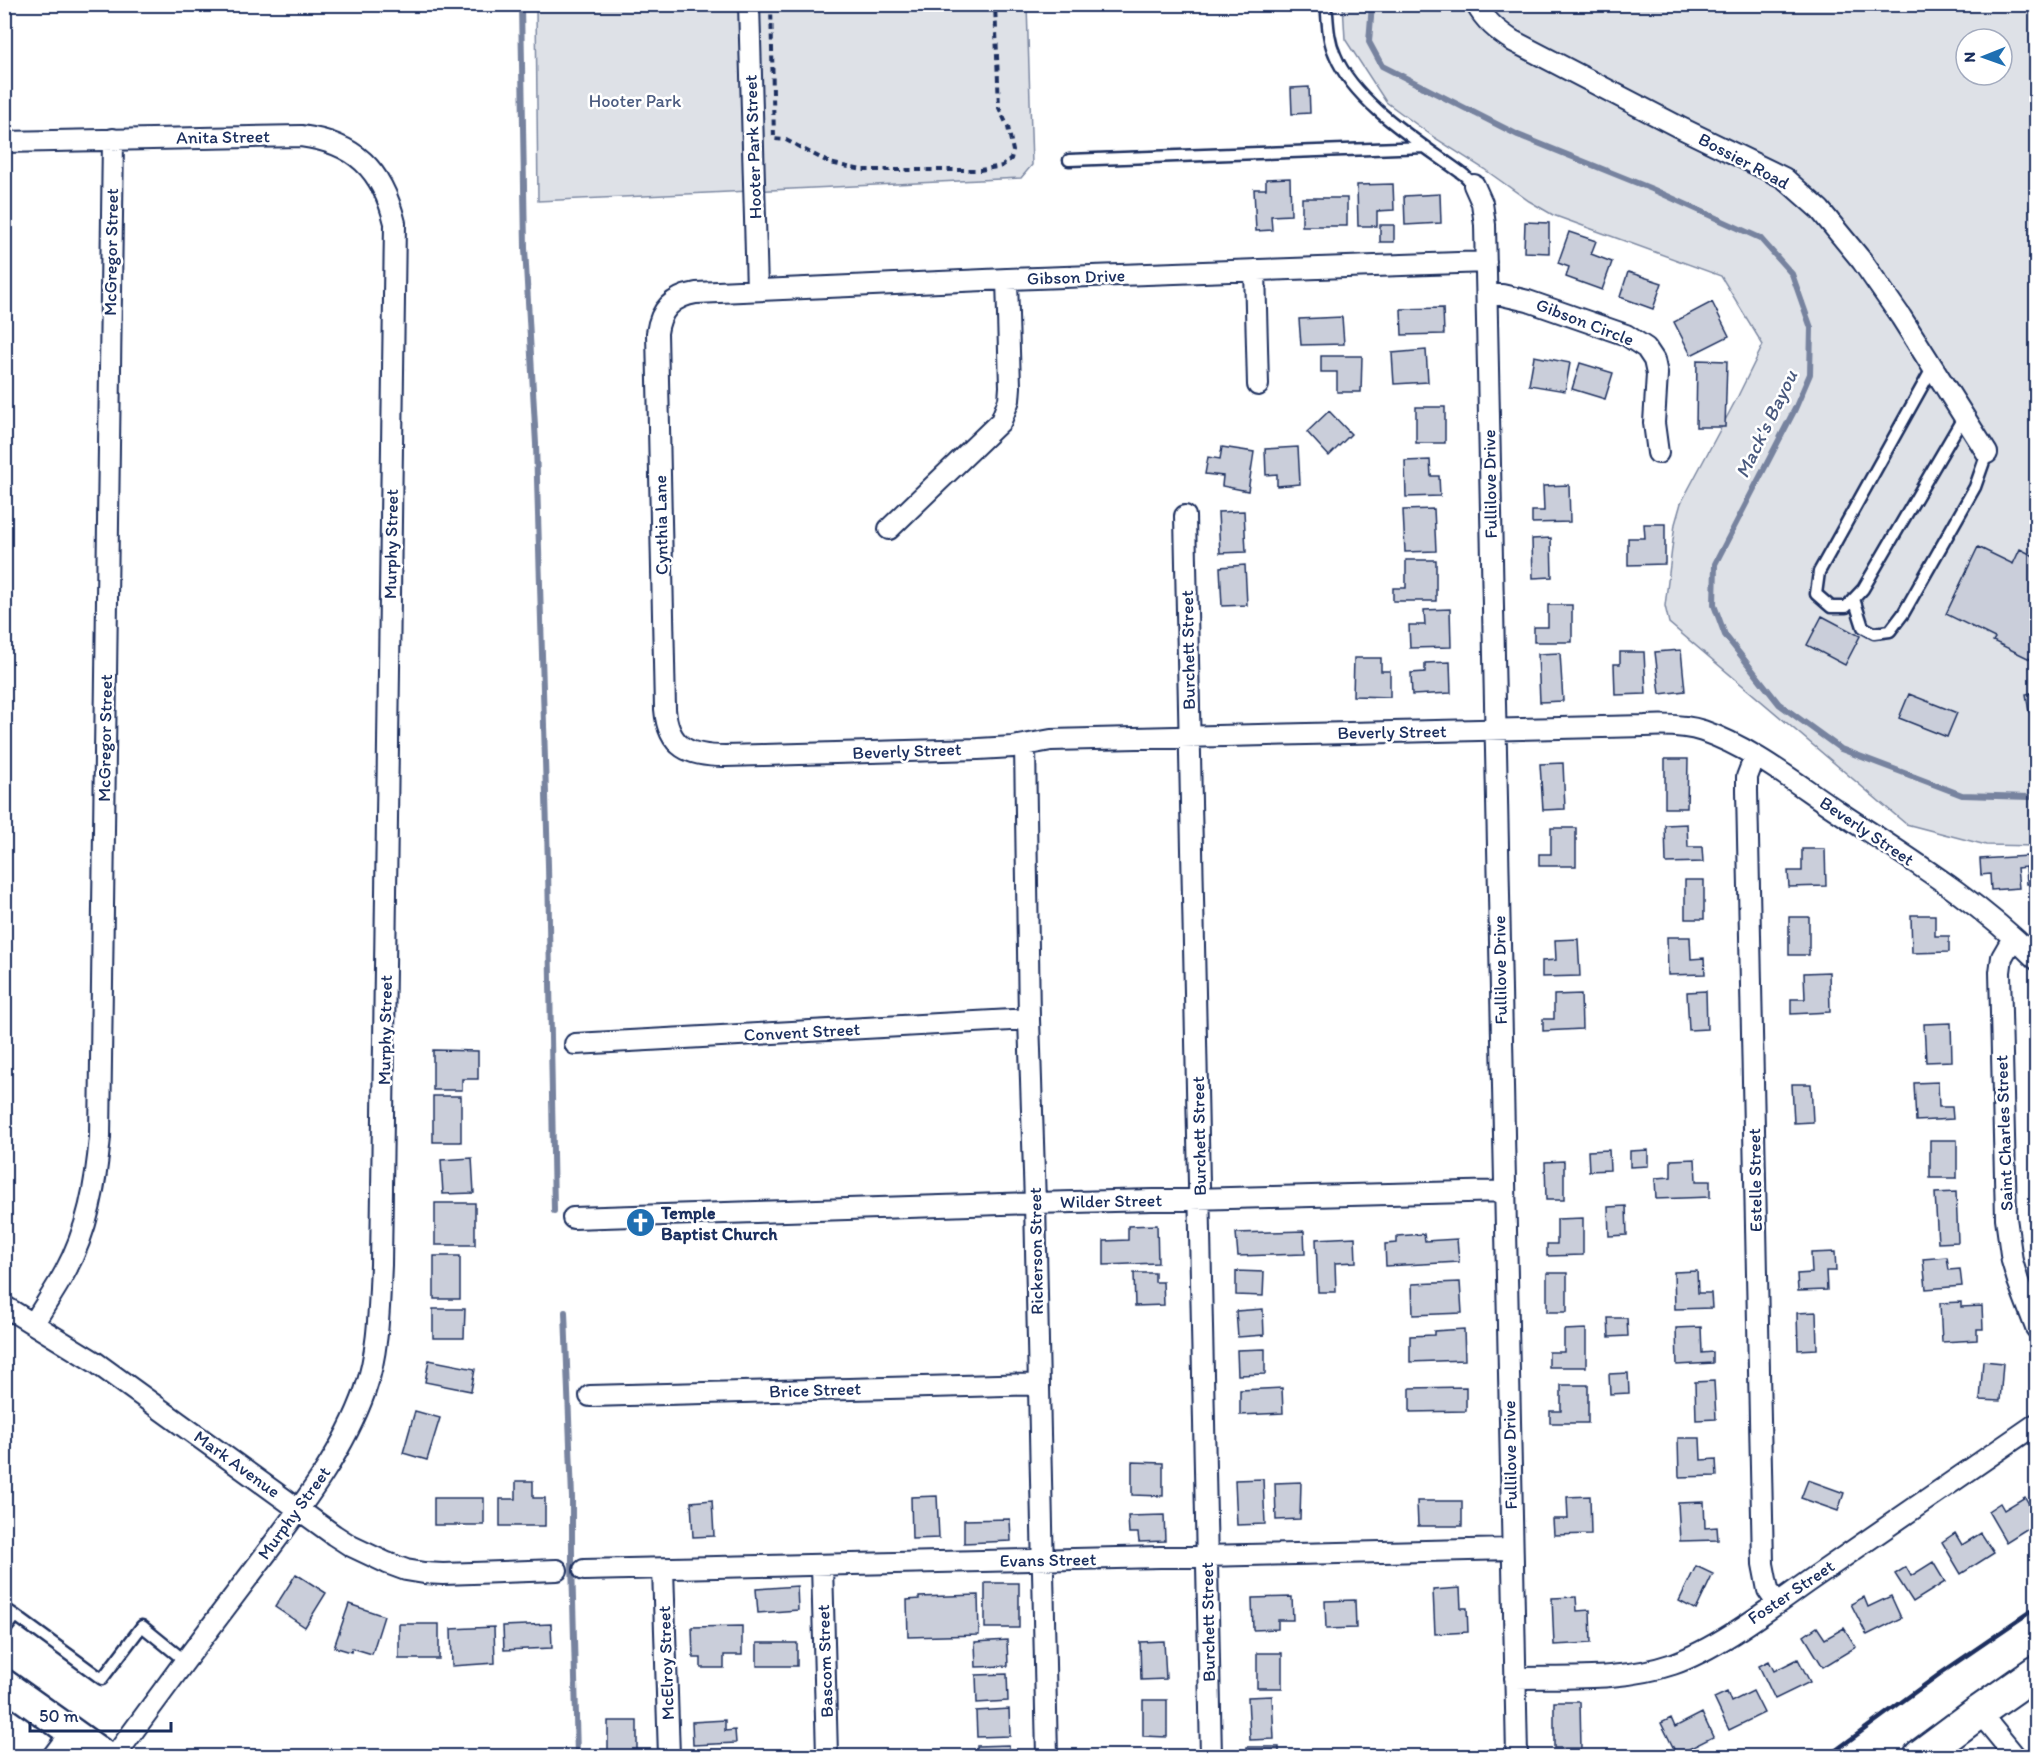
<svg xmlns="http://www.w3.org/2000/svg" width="2041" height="1761" font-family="Itim,sans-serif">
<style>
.green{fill:#dee1e7;stroke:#7c88a2;stroke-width:1.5;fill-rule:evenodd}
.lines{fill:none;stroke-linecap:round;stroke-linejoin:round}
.stream{stroke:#77839f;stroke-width:6}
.building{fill:#caceda;stroke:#1b2f5e;stroke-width:1.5}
.service-casing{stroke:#1b2f5e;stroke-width:15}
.minor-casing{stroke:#1b2f5e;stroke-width:24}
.secondary-casing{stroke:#1b2f5e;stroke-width:33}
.primary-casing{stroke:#1b2f5e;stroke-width:36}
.path{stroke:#1b2f5e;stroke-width:4;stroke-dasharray:6 4.5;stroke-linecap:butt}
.service{stroke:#fff;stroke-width:10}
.minor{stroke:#fff;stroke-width:20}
.secondary{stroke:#fff;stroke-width:28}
.primary{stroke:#fff;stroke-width:32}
.rail{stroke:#1b2f5e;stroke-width:4.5}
.labels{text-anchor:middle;stroke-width:5;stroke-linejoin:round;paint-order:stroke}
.park-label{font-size:18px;fill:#4c5c80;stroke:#fff}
.street-label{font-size:18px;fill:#1b2f5e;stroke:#fff}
.poi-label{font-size:18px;font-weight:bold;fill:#1b2f5e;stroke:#fff;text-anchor:start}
.water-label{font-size:20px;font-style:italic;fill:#49597e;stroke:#fff}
</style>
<rect width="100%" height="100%" fill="#fff"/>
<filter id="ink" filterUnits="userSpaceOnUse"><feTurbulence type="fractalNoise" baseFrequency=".0167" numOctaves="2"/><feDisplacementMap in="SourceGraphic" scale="12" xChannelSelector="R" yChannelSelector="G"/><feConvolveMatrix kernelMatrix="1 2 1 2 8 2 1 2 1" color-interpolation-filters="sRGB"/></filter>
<g filter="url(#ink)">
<!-- green -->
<path class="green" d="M536,5H1027L1032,165L1021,178L538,201Z
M1343,5H2036V846L1986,845L1906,824L1669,623L1665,606L1675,524L1681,503L1738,396L1763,345L1721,276L1553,215L1529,201L1484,169L1435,138L1386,102L1345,39ZM1966,39H2002V75H1966Z"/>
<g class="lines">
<!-- stream -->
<path class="stream" d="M521,4L525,248L536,444L548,865L554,1211
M1372,4L1369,42L1382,66L1518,135L1652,189L1760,238L1792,274L1811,328L1810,374L1795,409L1715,564L1714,605L1725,635L1779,704L1841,749L1962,795L2030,797L2036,795
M565,1312L572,1498V1561L577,1756"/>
</g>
<!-- building -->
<path class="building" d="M1309,87L1310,113L1292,114L1291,88Z
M1290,178L1291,215L1271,216L1272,230L1256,231L1254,189H1266V179Z
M1393,184L1394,210L1377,211V226H1358L1357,185Z
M1440,194L1441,223L1405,225L1404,196Z
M1302,198H1347V226H1302Z
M1525,222L1549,223V253L1524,252Z
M1380,225H1394V242H1380Z
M1569,232L1596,241L1591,254L1612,262L1602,290L1566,277L1569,267L1558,263Z
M1628,272L1662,283L1653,309L1620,297Z
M1712,302L1729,336L1691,355L1674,322Z
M1443,308L1444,334L1402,335L1401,309Z
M1342,317L1344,344L1301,345L1299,319Z
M1426,350L1428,382L1394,384L1392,353Z
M1321,356H1362L1361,392H1337V372H1321Z
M1534,356L1570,363L1565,391L1529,385Z
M1697,360L1727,361L1725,427H1696Z
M1580,363L1613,373L1605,399L1572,389Z
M1416,407H1445V443H1416Z
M1329,411L1351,434L1329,456L1307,432Z
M1222,447L1254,452L1248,491L1222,486L1223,476L1205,474L1208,457L1220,459Z
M1298,447L1300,484L1277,486V474L1266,475L1265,449Z
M1430,460L1431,476H1439L1440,496L1406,497L1405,461Z
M1569,485L1570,522L1532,523V511H1544L1543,486Z
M1434,509L1436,551L1405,552L1403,510Z
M1244,511L1246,552L1220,553L1218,512Z
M1644,524H1665V564L1628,565V538H1645Z
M1551,538L1552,577L1533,578L1532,539Z
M1978,547L2013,564L2020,549L2036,557V662L1993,641L1995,638L1946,614Z
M1406,560H1436V601H1393V588H1406Z
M1245,565L1247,605L1222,606L1220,567Z
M1548,605H1572V642H1534V627H1548Z
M1450,609L1451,647L1410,648L1409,625H1425L1424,610Z
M1822,616L1860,636L1845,665L1807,645Z
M1681,650L1685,691L1660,694L1655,652Z
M1620,652H1644L1646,694L1615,695L1614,664H1620Z
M1560,653L1563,701L1540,702L1538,654Z
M1354,658H1381V671H1390V697L1353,696Z
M1450,662L1451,693L1412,695L1411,673L1425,672V663Z
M2036,692V711L2029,712L2026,694Z
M1909,694L1957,713L1947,737L1899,718Z
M1665,759H1688L1687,808H1665Z
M1563,763L1565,809L1543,810L1540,764Z
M1687,824L1688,847H1702L1703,862L1666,863L1665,825Z
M1551,828H1576V866H1539V854H1551Z
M1802,849H1825L1826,886L1789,887L1788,871H1802Z
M2028,856L2029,869H2032L2033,884H2027L2026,867L2017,868L2019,888L1991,890L1990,874L1981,875L1980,859Z
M1685,880H1704V919H1685Z
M1911,915H1935V936H1949V952L1912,953Z
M1789,917H1809V955H1789Z
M1667,937H1690L1691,959L1704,958L1705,974L1668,975Z
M1578,939L1580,976L1542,977V961L1556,960L1555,940Z
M1829,972L1830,1012L1791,1014V999H1805L1804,973Z
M1706,991L1707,1029L1689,1030L1687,992Z
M1581,994L1582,1029L1543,1031V1019H1554V995Z
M1951,1023L1952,1061L1926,1062L1924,1024Z
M433,1050L478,1051V1079H462V1090H433Z
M1938,1082L1939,1107H1952L1953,1119L1916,1121L1914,1083Z
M1792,1084H1811L1813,1122L1794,1123Z
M433,1096H461V1142H433Z
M1930,1140H1957V1178H1930Z
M1609,1150L1610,1170L1589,1171L1588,1151Z
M1648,1150V1166L1630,1167V1151Z
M472,1158L474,1193L443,1194L441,1160Z
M1695,1159L1696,1181H1710V1197L1656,1199L1655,1178L1671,1177V1160Z
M1564,1161V1200H1546L1545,1162Z
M1956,1192L1958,1242L1938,1243L1935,1193Z
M435,1203H475V1245H435Z
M1626,1206L1627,1235L1609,1236L1608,1207Z
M1583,1218V1255L1547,1256V1244H1557V1219Z
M1157,1225L1158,1263L1104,1265V1241L1128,1240V1226Z
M1304,1231L1305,1254L1238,1256L1236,1233Z
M1424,1234L1425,1241L1457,1239L1459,1262L1386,1266L1385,1244L1397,1243V1236Z
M1355,1237L1356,1262L1335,1263L1336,1292H1318L1316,1239Z
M1835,1252L1836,1271H1826L1827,1290L1798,1291L1797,1274L1812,1273L1811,1253Z
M434,1256H460V1299H434Z
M1947,1257L1949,1270L1960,1269L1962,1286L1926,1289L1923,1259Z
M1236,1271L1264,1272L1263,1296L1236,1295Z
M1697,1271L1698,1293H1711L1712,1308L1675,1309L1674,1272Z
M1134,1273H1155V1282H1163L1164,1305L1135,1306Z
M1547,1273H1567V1312H1547Z
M1460,1282L1462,1313L1413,1315L1412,1284Z
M1961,1302V1307L1982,1306L1983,1329H1977V1340L1942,1342L1940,1303Z
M433,1309H465L464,1338H433Z
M1263,1309L1264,1335L1238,1337L1236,1311Z
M1816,1312L1817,1349L1798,1350L1797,1313Z
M1608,1318H1627L1628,1336L1609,1337Z
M1701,1327L1702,1353L1713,1352V1363L1677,1365L1676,1328Z
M1464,1329L1465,1360L1410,1362V1336L1434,1335V1331Z
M1586,1329V1367H1549V1352H1564V1330Z
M1265,1349V1374L1238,1375L1237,1350Z
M429,1360L475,1369L471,1391L425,1382Z
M1983,1361L2003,1363L2000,1401L1980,1400Z
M1628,1373L1629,1393L1610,1394L1609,1374Z
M1714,1381L1716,1419L1696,1420L1695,1382Z
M1561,1385H1588V1423H1550V1411H1561Z
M1466,1387V1411L1410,1412V1388Z
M1282,1388L1283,1413L1240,1415V1390Z
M415,1411L440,1418L427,1460L403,1453Z
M1678,1438H1700L1701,1460L1716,1459L1717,1476L1679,1477Z
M1132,1462L1163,1463V1496L1132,1495Z
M1263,1479L1265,1524L1237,1525L1235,1480Z
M1808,1480L1844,1493L1838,1511L1801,1498Z
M516,1481H533V1498H545V1526H500V1499H516Z
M1301,1482L1300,1519L1276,1520L1275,1483Z
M937,1496L939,1538L912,1539L911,1497Z
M1590,1496L1591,1534L1554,1535L1553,1519H1568L1567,1497Z
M2025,1497L2036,1517V1523L2006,1542L1988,1511L2000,1503L2004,1510Z
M434,1498H484V1525H434Z
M712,1500L714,1536L693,1537L691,1502Z
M1417,1501H1462V1526H1418Z
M1704,1502L1705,1528L1717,1527L1718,1540L1680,1541L1678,1503Z
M1164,1515L1165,1541L1139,1542L1138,1533H1129L1128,1516Z
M1010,1519L1011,1541L964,1543V1520Z
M1955,1533L1962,1545L1981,1533L1994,1553L1961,1574L1942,1542Z
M1933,1562L1945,1582L1913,1602L1895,1574L1906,1567L1911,1576Z
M1696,1566L1713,1574L1696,1610L1679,1601Z
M296,1574L326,1593L305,1627L275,1607Z
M985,1583H1019V1628H985Z
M797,1586L798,1610L758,1613L756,1589Z
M1460,1588L1461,1608H1467L1468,1632L1435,1634L1433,1590Z
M978,1595L979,1635L908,1637L907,1600L919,1599V1597Z
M1891,1596L1901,1618L1867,1635L1851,1604L1864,1597L1868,1607Z
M1292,1597L1293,1620H1278V1629L1253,1630L1252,1598Z
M1576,1597L1577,1611L1590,1610L1591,1643L1554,1645L1552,1598Z
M1355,1600L1356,1628L1326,1629L1325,1601Z
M349,1604L384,1616L372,1654L352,1648L351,1652L334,1647Z
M399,1624H439V1659H399Z
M551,1624L552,1648L504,1650L503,1626Z
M742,1626V1655H724V1668H701V1658H693L692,1627Z
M494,1627L495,1663L452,1666L451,1629Z
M1817,1627L1825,1639L1844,1628L1856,1647L1823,1667L1804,1636Z
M1007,1640L1008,1666L976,1667L975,1642Z
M1164,1641L1166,1679L1141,1680L1140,1642Z
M757,1643H797V1666H757Z
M1257,1653H1282V1688H1257Z
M1798,1659L1810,1682L1775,1699L1759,1666L1769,1661L1774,1671Z
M1007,1674L1008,1701L977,1703L976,1675Z
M1753,1691L1764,1713L1729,1730L1714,1698L1727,1692L1731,1702Z
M1272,1696L1274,1739L1250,1740L1248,1697Z
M1143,1700H1167V1737L1143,1736Z
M1554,1702H1580L1581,1748H1554Z
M1009,1709L1010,1736L977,1737L976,1711Z
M1702,1713L1713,1737L1677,1755L1661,1723L1671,1718L1675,1727Z
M725,1720V1731L735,1730L736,1743L693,1745L692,1722Z
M608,1721H637V1756H608Z
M1009,1745V1756H977V1746Z
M1247,1747H1279V1756H1247Z"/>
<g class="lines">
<defs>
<path id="service" d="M1327,14C1328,28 1329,42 1335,55C1355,104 1422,144 1464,175L1474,185
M1069,160L1426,147
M1933,367L1819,572L1816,594L1831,607H1846L1863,589L1964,416
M1854,599L1863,627L1874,633L1890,631L1903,614L1975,487L1987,453
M4,1608L16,1616
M4,1631L16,1616L102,1679L142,1626L185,1661"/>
<path id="minor" d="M749,4L757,290
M1476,4C1485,21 1498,31 1513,41L1679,127L1784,178L1820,210L1862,261L1901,317L1987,453
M4,142L301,136C355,143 382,169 395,223L381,1265C379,1306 379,1351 365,1391C342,1456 297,1512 256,1567C208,1630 161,1693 115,1756
M1474,185L1482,203L1485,225L1517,1756
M1486,262L1007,279L696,293C672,297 660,310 657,333L665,709C668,748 689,756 725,756L978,749L1013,747L1051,740L1645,726C1664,725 1685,725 1703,731C1752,748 1794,782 1836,810C1905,856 1978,900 2036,959
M1255,270L1258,385
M1487,295H1502L1528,301L1626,335L1646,348L1654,360L1657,374L1654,423L1658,453
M1185,516L1211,1756
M889,529L1001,421L1009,400L1010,387L1007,279
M1025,745L1029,1019L1035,1203L1047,1756
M1755,756L1747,777V791L1763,1564L1768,1590L1777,1603
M2013,938L2002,957L2000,972L2006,1218L2012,1261L2018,1281L2036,1328
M575,1044L1029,1019
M573,1218L1035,1203L1505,1191
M4,1306L95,1362L334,1535L351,1546L387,1563L406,1570L424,1573L443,1574L557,1570
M34,1323C44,1306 56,1289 65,1272C88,1230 96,1184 100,1137L113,139
M590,1396L1039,1384
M822,1565L827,1756
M663,1569L669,1756
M584,1570L1512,1549
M1515,1678C1568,1677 1623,1681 1673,1664C1721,1647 1774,1605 1816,1576C1889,1525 1963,1475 2036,1424
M1979,1712L2015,1756
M53,1756L71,1732"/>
<path id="secondary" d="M4,1684L105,1756"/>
<path id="primary" d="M1920,1756L1979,1712L2036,1672"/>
</defs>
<!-- service casing -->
<use href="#service" class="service-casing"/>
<!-- minor casing -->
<use href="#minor" class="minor-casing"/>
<!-- secondary casing -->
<use href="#secondary" class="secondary-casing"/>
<!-- primary casing -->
<use href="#primary" class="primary-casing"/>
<!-- path -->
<path class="path" d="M771,4L774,139L786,140L830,163L862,170H980L1002,166L1011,159L1013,151L1008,127L999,108L995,4"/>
<!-- service -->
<use href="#service" class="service"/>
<!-- minor -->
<use href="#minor" class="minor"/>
<!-- secondary -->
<use href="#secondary" class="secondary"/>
<!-- primary -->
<use href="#primary" class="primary"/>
<!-- rail -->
<path class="rail" d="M1828,1756L1941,1673L2036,1608"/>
</g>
</g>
<!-- icons -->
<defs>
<symbol id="church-disc" viewBox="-11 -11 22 22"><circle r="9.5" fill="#1f6fb2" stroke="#fff"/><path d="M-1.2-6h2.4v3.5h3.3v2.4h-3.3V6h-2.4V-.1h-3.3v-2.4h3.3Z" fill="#fff"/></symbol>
</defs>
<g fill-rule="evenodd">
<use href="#church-disc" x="624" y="1206" width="33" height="33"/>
</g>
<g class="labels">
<!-- park labels -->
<g class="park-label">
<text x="635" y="107">Hooter Park</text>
</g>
<!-- street labels -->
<g class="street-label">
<text transform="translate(223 137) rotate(-1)" y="6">Anita Street</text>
<text transform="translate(753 147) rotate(-92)" y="6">Hooter Park Street</text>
<text transform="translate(1744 161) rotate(28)" y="6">Bossier Road</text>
<text transform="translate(111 252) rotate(-89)" y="6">McGregor Street</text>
<text transform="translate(1076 277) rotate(-2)" y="6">Gibson Drive</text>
<text transform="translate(1585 322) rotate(21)" y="6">Gibson Circle</text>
<text transform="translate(1490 484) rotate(-91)" y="6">Fullilove Drive</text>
<text transform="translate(661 525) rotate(-91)" y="6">Cynthia Lane</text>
<text transform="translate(391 544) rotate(-89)" y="6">Murphy Street</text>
<text transform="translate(1188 650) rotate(-91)" y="6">Burchett Street</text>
<text transform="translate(1392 732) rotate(-1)" y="6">Beverly Street</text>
<text transform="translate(105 738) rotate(-89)" y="6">McGregor Street</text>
<text transform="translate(907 751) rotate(-2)" y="6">Beverly Street</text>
<text transform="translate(1867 831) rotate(34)" y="6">Beverly Street</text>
<text transform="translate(1500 970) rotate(-91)" y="6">Fullilove Drive</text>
<text transform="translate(385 1030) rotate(-89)" y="6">Murphy Street</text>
<text transform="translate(802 1032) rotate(-3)" y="6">Convent Street</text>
<text transform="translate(2004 1133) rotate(-92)" y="6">Saint Charles Street</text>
<text transform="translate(1199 1136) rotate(-91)" y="6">Burchett Street</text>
<text transform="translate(1755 1180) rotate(-91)" y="6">Estelle Street</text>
<text transform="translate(1111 1201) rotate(-1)" y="6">Wilder Street</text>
<text transform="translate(1036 1251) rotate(-91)" y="6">Rickerson Street</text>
<text transform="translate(815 1390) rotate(-2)" y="6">Brice Street</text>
<text transform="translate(1510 1455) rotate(-91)" y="6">Fullilove Drive</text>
<text transform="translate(237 1464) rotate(36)" y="6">Mark Avenue</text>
<text transform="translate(294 1513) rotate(-54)" y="6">Murphy Street</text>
<text transform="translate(1048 1560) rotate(-1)" y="6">Evans Street</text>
<text transform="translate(1791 1592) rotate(-34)" y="6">Foster Street</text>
<text transform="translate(1208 1622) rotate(-91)" y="6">Burchett Street</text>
<text transform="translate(825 1661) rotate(-92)" y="6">Bascom Street</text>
<text transform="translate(666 1663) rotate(-92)" y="6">McElroy Street</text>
</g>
<!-- poi labels -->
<g class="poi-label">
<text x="661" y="1219">Temple<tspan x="661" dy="21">Baptist Church</tspan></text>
</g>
<!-- water labels -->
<g class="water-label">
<text transform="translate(1766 424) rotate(-64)" y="7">Mack's Bayou</text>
</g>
</g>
<!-- margin -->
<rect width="2041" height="1761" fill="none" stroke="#fff" stroke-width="24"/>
<rect x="12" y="12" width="2017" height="1737" fill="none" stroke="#1b2f5e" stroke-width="2" filter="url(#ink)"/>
<!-- north arrow -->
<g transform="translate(1984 57) rotate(269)"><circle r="28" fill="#ffffff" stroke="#a4acbf" stroke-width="1.5"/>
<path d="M0-4.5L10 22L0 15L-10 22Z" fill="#1f6fb2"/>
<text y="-9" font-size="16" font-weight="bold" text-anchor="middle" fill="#1b2f5e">N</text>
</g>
<!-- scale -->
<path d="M30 1722v9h141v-9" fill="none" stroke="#1b2f5e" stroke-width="3"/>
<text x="39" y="1722" font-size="18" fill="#1b2f5e" stroke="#ffffff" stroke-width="4.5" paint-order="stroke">50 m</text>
</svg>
